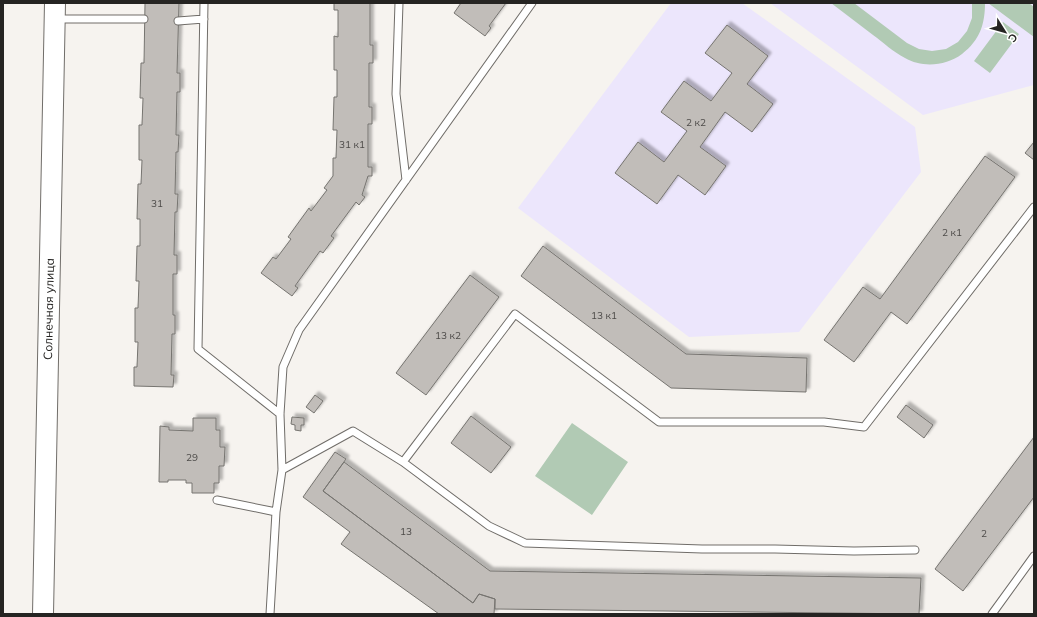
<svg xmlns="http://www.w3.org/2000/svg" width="1037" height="617" font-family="Mulish,sans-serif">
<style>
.education{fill:#ece6fc}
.green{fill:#b1cab4}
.building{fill:#c1bdb9;stroke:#767470;filter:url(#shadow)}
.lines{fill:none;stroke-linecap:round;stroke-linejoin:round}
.service-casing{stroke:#706d69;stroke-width:9}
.secondary-casing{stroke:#706d69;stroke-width:22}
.service{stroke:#fff;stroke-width:7}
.secondary{stroke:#fff;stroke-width:20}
.labels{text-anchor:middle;stroke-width:4;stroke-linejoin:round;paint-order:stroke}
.number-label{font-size:10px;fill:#4c4a48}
.street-label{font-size:12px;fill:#252422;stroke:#fff}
</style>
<defs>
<filter id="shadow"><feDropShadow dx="3.5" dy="-3.5" stdDeviation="1" flood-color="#0004"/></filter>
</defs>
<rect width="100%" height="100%" fill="#f6f3ef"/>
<!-- education -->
<path class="education" d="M671,3H742L915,127L921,172L799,332L689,337L518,208Z
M770,3H1034V85L923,115Z"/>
<!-- green -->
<path class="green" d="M831,3H854L907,43L919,49L932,51L946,49L958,42L967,31L972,18V3H985C985,24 980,40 962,54C946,66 922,68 905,58C893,52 883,42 873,35C859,24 845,14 831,3Z
M988,3H1029L1034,7V37Z
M1003,22L1019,34L990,73L974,61Z
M572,423L628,462L592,515L535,476Z"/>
<!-- building -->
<path class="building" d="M145,3H179L177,73H180V92H177L176,135H179L178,152H176L175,194H178L177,212H175L174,255H177V274H173V315H175V334H172L171,375H174L173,387L134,386V367H137L138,342H135V308H138L139,281H136L137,246H140V219H137L138,184H141L142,160H139V125H142L143,98H140L141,63H144Z
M334,3H374H370V45H373V63H369V107H372V124H368V167H372V176H368L362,195L365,197L359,205L356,202L331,236L334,238L323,253L320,251L295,286L298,288L292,296L261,273L273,257L276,259L291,239L288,237L309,208L311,211L327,190L324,188L333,176V158H336L337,130H333L334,97H337V70H334V36L338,37V10H334Z
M461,3H506L489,26L491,28L485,36L454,13Z
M727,25L768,56L747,84L773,104L752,132L725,112L700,147L726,166L705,195L678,175L657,204L615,173L638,142L664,162L687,131L661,112L684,81L711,101L732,73L705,53Z
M1034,142V160L1025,153Z
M985,156L1015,177L907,324L891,312L854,362L824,340L863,287L880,299Z
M543,246L686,354L807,358L806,392L671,388L521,276Z
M470,275L499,297L426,395L396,373Z
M315,395L323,401L314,413L306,407Z
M906,405L933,425L924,438L897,417Z
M471,416L511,447L491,473L451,443Z
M292,417L304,418V425H301V431L295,430V425L291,424Z
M193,418H216V430H220V447H225L224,466H219V483H214V493H192V483H186V480H168V482H159L160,426L169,427V430L193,431Z
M1034,437V497L963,591L935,569Z
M335,452L346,459L323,491L473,603L479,594L495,599L494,614H439L341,544L350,532L303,497Z
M344,462L490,571L921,578L919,614L495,609V599L479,594L473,603L323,491Z"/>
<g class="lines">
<defs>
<path id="service" d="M204,3L198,349L280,414
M399,3L396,94L406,180
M56,19H144
M178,21L204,19
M403,462L515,314L659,422H824L864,427L1034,207
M282,470L353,431L403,462L489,526L525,543L702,549H775L854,551L915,550
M217,500L276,512
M270,614L276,512L282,470L280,414L283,367L299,330L532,3
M992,614L1034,556"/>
<path id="secondary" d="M43,614L55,3"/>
</defs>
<!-- service casing -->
<use href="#service" class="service-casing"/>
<!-- secondary casing -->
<use href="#secondary" class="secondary-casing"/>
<!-- service -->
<use href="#service" class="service"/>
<!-- secondary -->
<use href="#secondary" class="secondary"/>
</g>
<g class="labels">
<!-- number labels -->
<g class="number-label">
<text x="696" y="126">2 к2</text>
<text x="352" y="148">31 к1</text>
<text x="157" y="207">31</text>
<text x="952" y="236">2 к1</text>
<text x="604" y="319">13 к1</text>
<text x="448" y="339">13 к2</text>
<text x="192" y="461">29</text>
<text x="406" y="535">13</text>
<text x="984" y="537">2</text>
</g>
<!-- street labels -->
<g class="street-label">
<text transform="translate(49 309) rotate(-89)" y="4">Солнечная улица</text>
</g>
</g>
<!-- border -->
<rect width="1037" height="617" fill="none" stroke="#252422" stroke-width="8"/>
<!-- north arrow -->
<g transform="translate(1005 32) rotate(127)" stroke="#ffffff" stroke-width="3" paint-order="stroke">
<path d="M0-3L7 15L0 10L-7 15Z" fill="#252422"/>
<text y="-6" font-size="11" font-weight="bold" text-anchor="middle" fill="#252422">С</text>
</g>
</svg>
